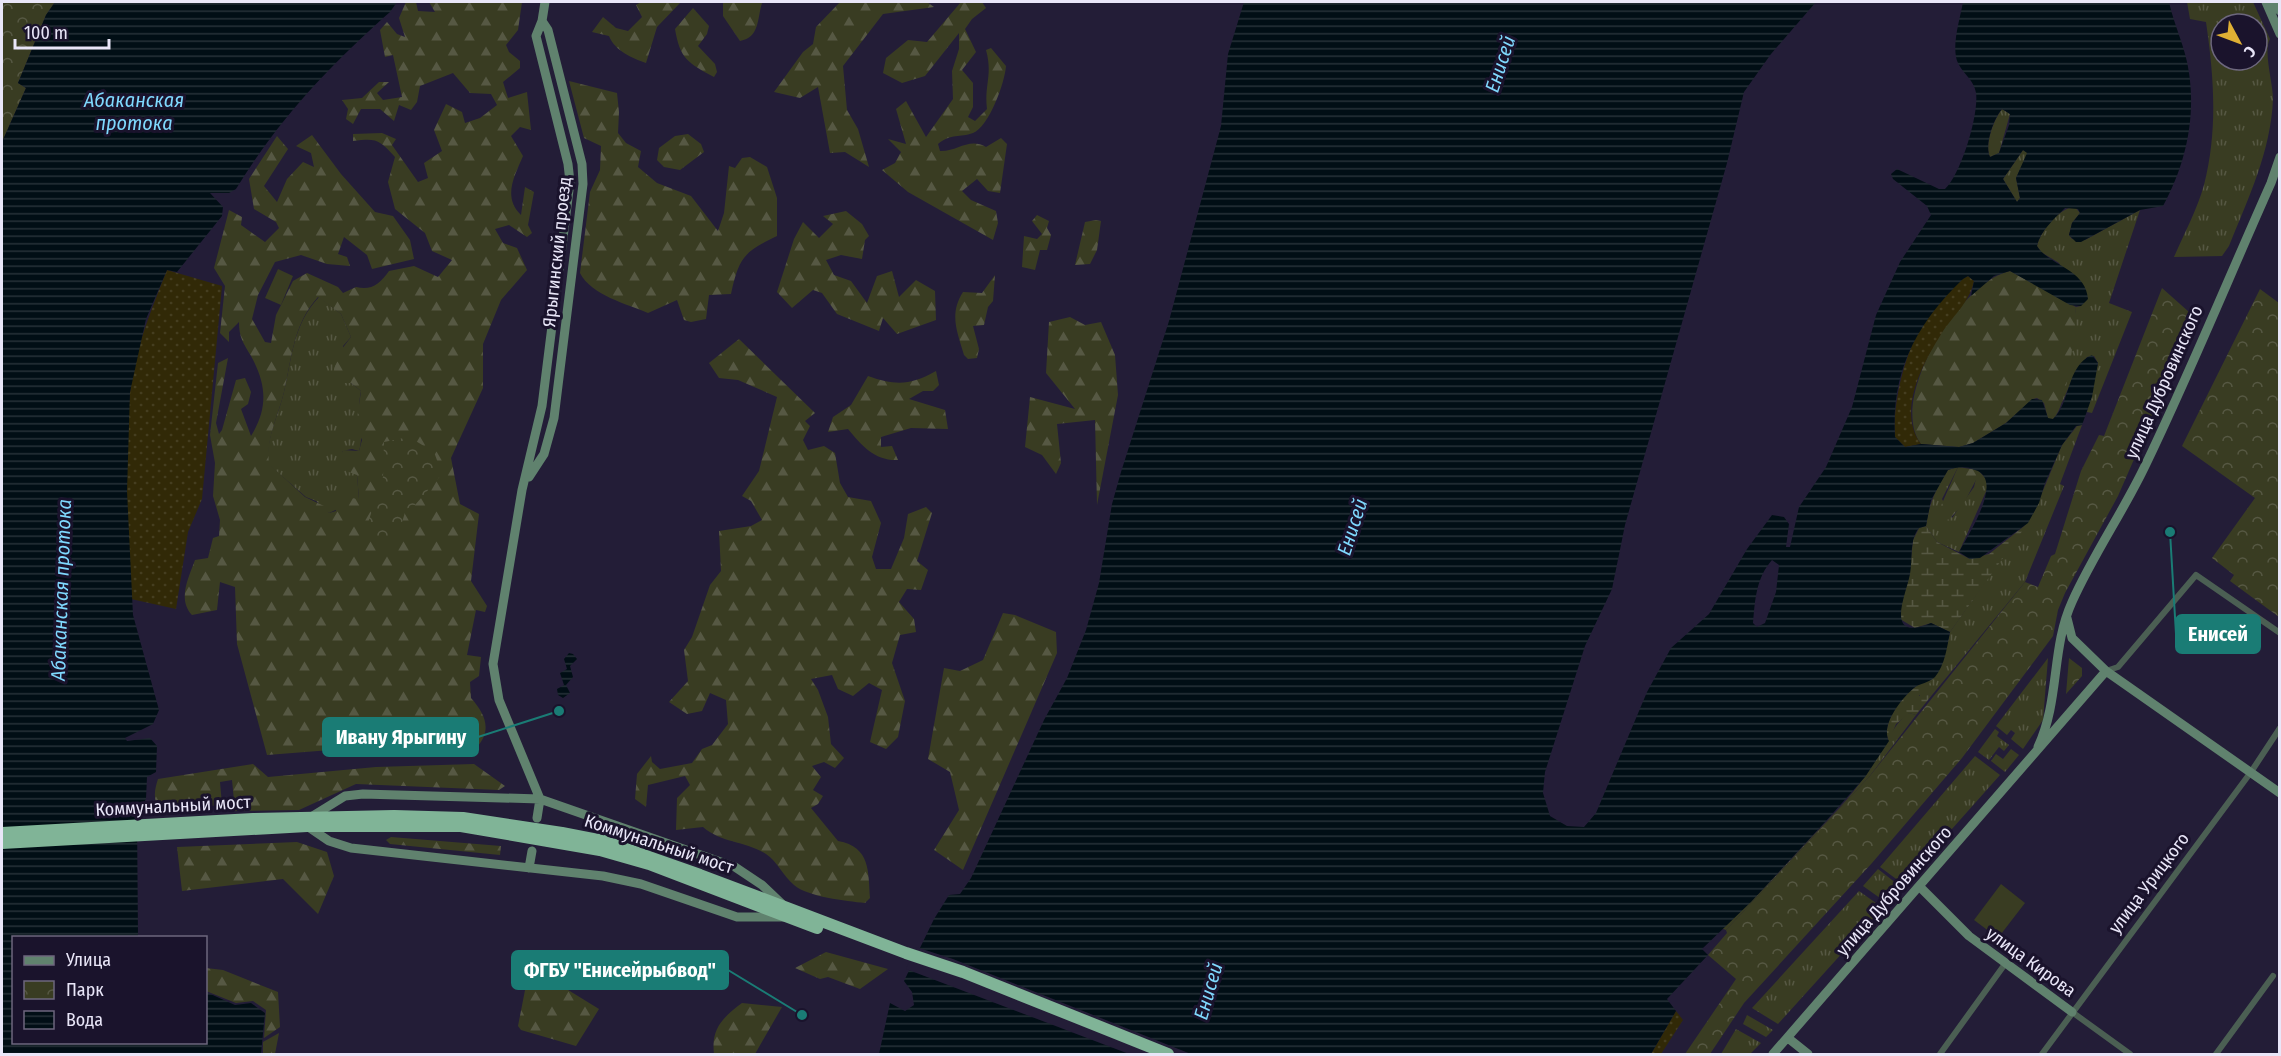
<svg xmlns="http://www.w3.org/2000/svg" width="2281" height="1056" font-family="'Fira Sans Condensed',sans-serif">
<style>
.grass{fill:url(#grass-tufts);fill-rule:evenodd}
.forest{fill:url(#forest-firs);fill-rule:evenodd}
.wetland{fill:url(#wetland-marsh)}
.sand{fill:url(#sand-dots)}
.park{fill:url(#park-crowns)}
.pitch{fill:#393c22}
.water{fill:url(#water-rules);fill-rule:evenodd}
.pier{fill:#231d37}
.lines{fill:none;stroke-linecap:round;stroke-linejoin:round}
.street{stroke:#4b5f53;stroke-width:6}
.secondary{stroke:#60826e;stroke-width:9}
.highway{stroke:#80b497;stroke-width:12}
.labels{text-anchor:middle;stroke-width:6;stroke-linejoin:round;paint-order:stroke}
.street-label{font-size:18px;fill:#e9e6f8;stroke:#1a132c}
.water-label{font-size:20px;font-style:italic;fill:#7fd8fd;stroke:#1a132c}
.leader{fill:none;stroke:#1a7c75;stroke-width:2}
.callout-dot{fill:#1a7c75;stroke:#1a132c;stroke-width:2}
.callout{fill:#1a7c75;stroke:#1a7c75;stroke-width:2}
.callout-label{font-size:20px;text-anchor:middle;font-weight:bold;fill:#fff}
</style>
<defs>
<pattern id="grass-tufts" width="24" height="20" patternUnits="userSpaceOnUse" patternTransform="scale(1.5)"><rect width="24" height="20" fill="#393c22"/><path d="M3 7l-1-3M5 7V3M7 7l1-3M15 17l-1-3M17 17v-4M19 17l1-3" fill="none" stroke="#565843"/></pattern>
<pattern id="forest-firs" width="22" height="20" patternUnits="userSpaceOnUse" patternTransform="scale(1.5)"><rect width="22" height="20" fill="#393c22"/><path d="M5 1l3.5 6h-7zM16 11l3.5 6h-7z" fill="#565843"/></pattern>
<pattern id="wetland-marsh" width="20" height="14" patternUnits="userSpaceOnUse" patternTransform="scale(1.5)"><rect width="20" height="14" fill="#393c22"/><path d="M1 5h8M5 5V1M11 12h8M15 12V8" fill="none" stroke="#565843"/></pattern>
<pattern id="sand-dots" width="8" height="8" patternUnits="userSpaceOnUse" patternTransform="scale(1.5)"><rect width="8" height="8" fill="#312907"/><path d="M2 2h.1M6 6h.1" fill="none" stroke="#453e20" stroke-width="1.8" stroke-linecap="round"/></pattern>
<pattern id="park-crowns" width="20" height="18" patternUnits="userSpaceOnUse" patternTransform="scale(1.5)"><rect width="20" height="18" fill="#393c22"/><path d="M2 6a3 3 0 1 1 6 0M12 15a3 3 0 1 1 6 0" fill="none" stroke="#565843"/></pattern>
<pattern id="water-rules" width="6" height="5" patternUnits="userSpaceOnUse" patternTransform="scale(1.5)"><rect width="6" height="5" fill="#010e15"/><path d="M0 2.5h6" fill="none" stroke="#263138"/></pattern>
</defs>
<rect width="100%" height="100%" fill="#231d37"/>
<!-- grass -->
<path class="grass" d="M2187,2H2253L2270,39C2263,51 2273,83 2273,99C2271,151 2248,199 2229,246L2222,256L2174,257C2184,234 2197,210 2204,185C2218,130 2214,77 2206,22L2190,19ZM2221,24H2257V60H2221Z
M2002,109L2010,114L1999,153L1990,157C1984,145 1994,119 2002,109Z
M2023,150L2028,153L2016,178L2020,198L2017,202L2003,179Z
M2075,207L2080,213L2072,223L2069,235L2072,239L2085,240L2140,210L2109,303L2132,312L2092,413L2087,412L2098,363L2094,356L2087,357L2073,377L2062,403L2076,307L2081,306L2059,263L2041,252L2037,246C2040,232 2059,207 2075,207Z
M319,297L341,314L351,337L343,346L351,383L361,391C356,413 365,431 359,451L352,449L342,451L357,475L359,499L329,513L316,501L306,497L268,464C266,437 278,417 284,392C292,358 293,324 319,297Z
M2082,425L2060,484L2064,486L2025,582L1932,695L1920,697V693C1937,672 1945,659 1950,632L2034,512L2062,445L2077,426Z
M1958,467L1942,499L1952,518L1974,487L1978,470L1987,480L1988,487L1959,552L1937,542L1926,526C1929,504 1936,488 1948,470Z
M2048,658L2043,720L2023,749L2011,739L2015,733L2011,730L2007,735L1996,726Z
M1909,713L1916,715L1869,777L1726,930L1721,928C1753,902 1780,871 1808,841C1828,820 1849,799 1866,775C1875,763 1898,716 1909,713Z
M1995,729L1999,732L1997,736L2009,745L2004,751L1999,747L1989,760L1978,752Z
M2011,749L2019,755L2005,772L1991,761L1996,754L2003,759Z
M1975,756L2000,775L1903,884L1880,867Z
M1878,869L1901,887L1887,903L1863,886Z
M1859,891L1883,908L1778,1024L1752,1008Z
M1747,1015L1773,1030L1766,1037L1743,1024Z
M1736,1029L1761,1043L1750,1054H1721Z"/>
<!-- forest -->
<path class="forest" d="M406,2H416L418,11L435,12L429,2H522L518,30L506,45L509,52L520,61V68L503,82L508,98L527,92L531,130L520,127L511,136L523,156C515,175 502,197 521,215L525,187L534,192L528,225L532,233L527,237L509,225L495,229L503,243L517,248L527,270L501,300L483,344V388L451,458L460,504L479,514L471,581L487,606L485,612L476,610L467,655L481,657L479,676L470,682L471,698C485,714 493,730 476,748L407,744L267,755L237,644L235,587L220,582L217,610L192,615C177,599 189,577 195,560L208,558L213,538L219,536L220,520L213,496L215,463L210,435L218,363L228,358L216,423L219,434L222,430L236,380L245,378L251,392L248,404L241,409L251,436C268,409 267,385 251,356C243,343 239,337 239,322L229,332V342L220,333L225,286L214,268L229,210L242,217L241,225L265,242L279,228L276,222L254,209L249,179L277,136L288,149L264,186L277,202L287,179L303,162L314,167L311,153L296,146L312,135L341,174L375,212L393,216L410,240L414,259L372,269L367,255L344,237L338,254L347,257L350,266L327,264L301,255L275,262L258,295L252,319L265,342L271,343L276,315L293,281L307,273L338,287L343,293L356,287C371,291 380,284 389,271L414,266L438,277L452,260L432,251L425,233L395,209L388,182L395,157C379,139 376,138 353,141V134L382,133L396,139L392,145L418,182L428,178L424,163L442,151L434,130L446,104L462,112L465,123L480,118L497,105L491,94L470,93L453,73L420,86L417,102L411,110L399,105L394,121L380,109H361L353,124L346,119L348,109L342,100L362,98L379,82H389L377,93L383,100L402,97L393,55L385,57L380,30L387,22L397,34L405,37L399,18ZM318,297L341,314L351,337L338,354L334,370L343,383H351L361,391L356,426L362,440L359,451L342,450L346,471L357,475L359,499L343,497L334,503L336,511L329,513L324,506L305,497L269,464C266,437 278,417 284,392C292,358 293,324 318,297Z
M641,2H681L657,27L646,63C632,58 615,51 609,36L592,32L603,17L616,28L628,31L642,17L636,5Z
M728,2L762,3C757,19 760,37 740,41L723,16V3Z
M840,2H927L934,7L883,14L843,66L847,110L858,129L869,167L845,152L830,153L818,87L800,98L774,92L803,52L813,44L816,27Z
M961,2H982L986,8L972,19L965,29L976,52L962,70L973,83V107L968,117L975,121L987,109C984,85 993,75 986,50L991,48L1006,66C1005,82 989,127 973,133C959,138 952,133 938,144L940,151C957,152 969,137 986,147L1001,138L1007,144L1000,193L988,191L977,179L962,191L971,200L996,211L998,223L993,240L908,192L882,170L895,163L901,152L888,139L906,144L896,109L906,101L926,137L953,99L952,71L959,49V33L925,76L902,83L883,73L886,58L908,40L927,42Z
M693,8L709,26L707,34L698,46L715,64L717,72L714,77C688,63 680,59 675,29Z
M569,81L617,93L619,112L618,133L626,143L641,151L638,167L657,183L691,196L718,231L724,213L729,166L735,168L742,158L750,157L767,167L777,198V236C744,252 739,257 731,294L709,295L706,319L691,322L684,320L677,300L648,313C627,304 591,295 580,273L590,192L600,170L601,146L584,138Z
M688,134L701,144L704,152L680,170L664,167L657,160L659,148L675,136Z
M846,211L862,224L869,236L865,240L862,259L841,255L826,260L834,275L851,281L867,303L877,276L892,271L899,297L916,280L935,291L936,320L897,334L883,318L879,331L837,314L822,293L813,290L792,308L777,292L794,239L803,222L819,238L833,224L823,216Z
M1037,215L1049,221L1047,228L1051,235L1047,250H1040L1035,270L1022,267L1024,236L1037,239L1042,234L1032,221Z
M1096,220L1101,221L1097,250L1090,264L1075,265L1085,222Z
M2010,271L2076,307C2074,331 2069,405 2053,419H2048L2044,403L2037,398L2033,399L2006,423L1973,443L1959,447L1921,444C1887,399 1961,281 2010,271Z
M995,275L993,301L988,307L984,325L973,326L979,349L977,358L968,359L964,355C957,331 949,314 963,292L982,293Z
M1070,317L1085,325L1101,322L1115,355L1118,395L1097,505L1095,420L1057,424L1061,463L1056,474L1042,455L1025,447L1030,397L1075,409L1046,373L1049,322Z
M739,339L815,413L805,421L810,426L803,440L808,450L824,446L835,453L840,483L848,497L871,501L881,523L872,557L876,569H891L904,538L908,514L926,507L932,513L917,561L928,570L921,590L907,589L899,602L914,619L916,632L900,635L892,663L905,701L898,737L886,749L870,742L882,690L869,683L853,696L838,689L832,675L811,679L818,690L828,717L831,744L844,758L835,768L824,762L812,766L821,777L813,790L823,796L818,804L811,808L838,841C871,847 868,872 870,898L865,903C846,901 808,897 794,885C783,876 777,861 766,854C746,841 721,843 703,827L676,830L677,798L690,785L685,776L648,785L646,807L635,799L637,774L651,756L652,762L660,769L692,763L702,749L712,745L728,724L726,700L710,693L702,711L687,714L669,702L688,681L684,650L692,637L710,585L721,571L719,531L751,526L762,520L751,501L742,496L759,471L777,397L738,380L719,378L709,363Z
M936,371L939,385L933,391H923L909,399L945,410L948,429L911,428L881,437V447L892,446L898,460C875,461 862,446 848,429L828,432L833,417L851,405L868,376C896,386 911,385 936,371Z
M1958,467L1978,470V476L1963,505L1948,520L1940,514V508Z
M1003,613L1015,615L1056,632L1057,653L963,870L934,850L959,810L950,772L928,759L944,668L960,671L983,660Z
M253,764L268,777L376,767L474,764L505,786L499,790L356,784L299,810L235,811L232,780L220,782L222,805L160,811C153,800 154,791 158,779Z
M391,837L501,846L500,855L390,844L386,840Z
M297,842L327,852L334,876L318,914L283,879L182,891L177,847Z
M826,952L888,969L860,989L828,977L820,979L795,968Z
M206,968L223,970L278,992L280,1027L264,1038L266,1010L253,1001L236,1003L206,991Z
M527,980L560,985L599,1009L576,1046L521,1030L518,1026Z
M742,1003L782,1007L755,1054H714C711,1029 722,1018 742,1003Z
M279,1033L275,1054H263V1042Z"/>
<!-- wetland -->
<path class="wetland" d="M2028,523L1950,632L1931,623L1915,628L1900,619L1899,613L1909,577L1913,540L1919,528L1926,526L1937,542L1970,559L1989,554Z
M1933,679L1919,696L1932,695L1916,715L1909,713L1896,724L1889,741C1880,725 1902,696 1915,687C1920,683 1928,681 1933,679Z"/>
<!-- sand -->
<path class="sand" d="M167,270L222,286L202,499L188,532L176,609L131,599C129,532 122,459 130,393C135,349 151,310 167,270Z
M1968,276L1974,281C1969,304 1952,316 1940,336C1922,365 1897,412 1921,444L1905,447L1895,437C1892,385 1918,301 1968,276Z
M1676,1011L1683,1020L1661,1054H1651Z"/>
<!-- park -->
<path class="park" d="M2,2H55L46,15L18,83L26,88L2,142Z
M2162,288L2189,312L2193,324L2118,496L2065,593L2058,610L2053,636L1962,758L1872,863L1744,1003L1710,1054H1685L1736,979L1708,955L1727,933L1726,930L1869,777L2025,582L2038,587L2051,556L2055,554L2081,471L2099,435L2104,436Z
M2260,289L2279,303V617L2230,581L2234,575L2212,558L2255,498L2182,446Z
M409,437L434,452L442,474L415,505L406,509L397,539L377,550L366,529L383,477L384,442Z
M2069,658L2082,668V676L2066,694Z"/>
<!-- pitch -->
<path class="pitch" d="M278,269L293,276L281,305L265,298Z
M2001,884L2025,903L1998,938L1974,920Z"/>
<!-- water -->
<path class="water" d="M55,2H397L390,12C330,65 278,120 236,189L229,193H210L223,207L222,216L177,272L167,270L146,319L130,392L127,491L133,615L159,710L153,724L125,738L127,741L150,738L157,746L156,772L147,777L146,799L137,815L138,937L14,938V1042H206V992L235,1005L251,1003L265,1013L261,1054H2V142L26,88L18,83L46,15Z
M1244,2H1816L1771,54L1744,92L1727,163L1625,525L1612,589L1585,646L1545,772L1543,793L1550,816L1567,826L1584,827L1596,813L1647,692L1671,648L1709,614L1747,549L1772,515L1784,517L1789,524L1786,547H1790L1799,507L1826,467L1852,407L1876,315L1900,262L1931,215L1927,206L1893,179L1891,174L1897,169L1939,189H1945C1961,174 1979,115 1976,93C1974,78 1959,72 1956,57C1953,40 1960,19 1963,2H2169C2174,25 2186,49 2189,73C2196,119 2185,166 2163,206L2140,210L2081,242H2076L2069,235L2072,223L2080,213L2078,209L2065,208C2055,218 2040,231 2037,246C2048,265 2086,269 2088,299L2081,306L2070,305L2010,271L1994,276L1971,296L1974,281L1968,276L1963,279C1917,323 1891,371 1895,437L1905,447L1921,444L1959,447L1973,443L2006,423L2032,399L2042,400L2048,418L2053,419C2071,403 2066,366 2092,355L2098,363L2092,397L2082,425L2076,426L2062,445L2045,483L2039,503L2028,523L1980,558L1970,559L1959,552C1968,535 2005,479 1975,470C1965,466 1958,467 1948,470L1931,500L1926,526L1919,528C1909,540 1913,558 1910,574C1906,595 1883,643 1931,623L1950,632C1947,647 1945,665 1935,677C1929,683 1920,683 1914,688C1902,698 1880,725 1889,741L1865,777L1826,821L1751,902L1702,949L1708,955L1667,999L1676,1011L1651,1054H879L890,1003L905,1011L914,1005L912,992L904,981L934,919L949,895L960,894L971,878L1044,720L1067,678L1086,630L1099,583L1112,504L1121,472L1169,321L1221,126L1228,54ZM2002,109L2010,114L2009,125L1999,153L1990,157C1984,145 1994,118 2002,109ZM2023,150L2027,153L2016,178L2020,198L2017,202L2003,179ZM1772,560L1779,565L1776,592L1765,623L1757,627L1753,623C1755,600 1756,578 1772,560Z
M569,653L573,654L577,659L570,666L573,677L566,685L570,693L563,698L558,695L557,689L564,685L560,673L567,669L564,659Z"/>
<!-- pier -->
<path class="pier" d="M916,947L953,959L1191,1054H1129L906,969Z"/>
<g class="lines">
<!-- street -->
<path class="street" d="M2106,671L2118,667L2196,575L2280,633
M2072,1012L2130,1054
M1940,1054L2005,964
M2042,1054L2251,772L2280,728
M2216,1054L2273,976"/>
<!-- secondary -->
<path class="secondary" d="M2266,2L2280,34
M2272,2L2280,11
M529,477L544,454L554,418L583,184L582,164L548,30L542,21
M2067,618L2072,638L2106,671L2280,793
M2038,747C2060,700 2051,648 2072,602C2093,555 2123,512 2145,466C2190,373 2229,277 2271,183L2280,157
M311,817L345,796L363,794L540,799L735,867L762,885L782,904
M537,818L540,799L499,700L493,664L522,490L542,406L570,182L568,164L536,36L542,21L545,2
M307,826L329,841L351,848L603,876L641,884L737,917H783
M529,868L532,851
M1920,887L1969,936L2072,1012
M1788,1038L1808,1054
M1773,1054L2106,671"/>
<!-- highway -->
<path class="highway" d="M2,833L253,819L394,816L463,818L562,833L603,841L700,875L906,953L963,972L1168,1054
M2,843L307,826H461L600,850L649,864L817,928"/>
</g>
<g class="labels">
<!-- street labels -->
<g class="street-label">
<text transform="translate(557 252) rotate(-84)" y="6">Ярыгинский проезд</text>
<text transform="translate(2164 382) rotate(-66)" y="6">улица Дубровинского</text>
<text transform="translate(173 806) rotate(-3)" y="6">Коммунальный мост</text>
<text transform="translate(659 844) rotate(18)" y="6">Коммунальный мост</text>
<text transform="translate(2149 883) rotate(-53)" y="6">улица Урицкого</text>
<text transform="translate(1894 891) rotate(-49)" y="6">улица Дубровинского</text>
<text transform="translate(2031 962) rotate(36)" y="6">улица Кирова</text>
</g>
<!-- water labels -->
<g class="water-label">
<text transform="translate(1500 64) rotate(-72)" y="7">Енисей</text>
<text x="134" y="107">Абаканская<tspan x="134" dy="23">протока</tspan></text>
<text transform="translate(1352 527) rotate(-72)" y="7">Енисей</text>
<text transform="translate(61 590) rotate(-88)" y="7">Абаканская протока</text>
<text transform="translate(1208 991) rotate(-74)" y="7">Енисей</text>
</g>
</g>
<!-- callouts -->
<path class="leader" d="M2170 532L2176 634M559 711L478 737M802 1015L728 970"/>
<g class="callout-dot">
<circle cx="2170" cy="532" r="6"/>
<circle cx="559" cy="711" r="6"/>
<circle cx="802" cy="1015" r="6"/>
</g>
<g class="callout">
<rect x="2176" y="615" width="84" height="38" rx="6"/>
<rect x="323" y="718" width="155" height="38" rx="6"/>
<rect x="512" y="951" width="216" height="38" rx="6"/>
</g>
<g class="callout-label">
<text x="2218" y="641">Енисей</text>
<text x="401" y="744">Ивану Ярыгину</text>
<text x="620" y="977">ФГБУ "Енисейрыбвод"</text>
</g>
<!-- border -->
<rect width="2281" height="1056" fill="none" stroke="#e9e6f8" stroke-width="6"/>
<!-- legend -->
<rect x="12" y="936" width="195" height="108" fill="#1a132c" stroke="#6d677e" stroke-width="1.5"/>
<rect x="24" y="956" width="30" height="9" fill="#60826e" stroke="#6d677e" stroke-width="1.5"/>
<text x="66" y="966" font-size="18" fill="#e9e6f8">Улица</text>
<rect x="24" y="981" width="30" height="18" fill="url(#park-crowns)" stroke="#6d677e" stroke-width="1.5"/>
<text x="66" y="996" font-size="18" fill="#e9e6f8">Парк</text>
<rect x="24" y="1011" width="30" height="18" fill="url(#water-rules)" stroke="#6d677e" stroke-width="1.5"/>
<text x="66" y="1026" font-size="18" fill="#e9e6f8">Вода</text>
<!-- north arrow -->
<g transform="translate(2239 42) rotate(131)"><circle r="28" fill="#1a132c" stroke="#6d677e" stroke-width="1.5"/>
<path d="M0-4.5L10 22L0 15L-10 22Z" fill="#dfb034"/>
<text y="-9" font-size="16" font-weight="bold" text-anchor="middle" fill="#e9e6f8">С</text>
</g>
<!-- scale -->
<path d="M15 39v9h94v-9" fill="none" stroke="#e9e6f8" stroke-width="3"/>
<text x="24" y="39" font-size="18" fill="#e9e6f8" stroke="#1a132c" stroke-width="4.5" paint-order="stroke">100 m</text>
</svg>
